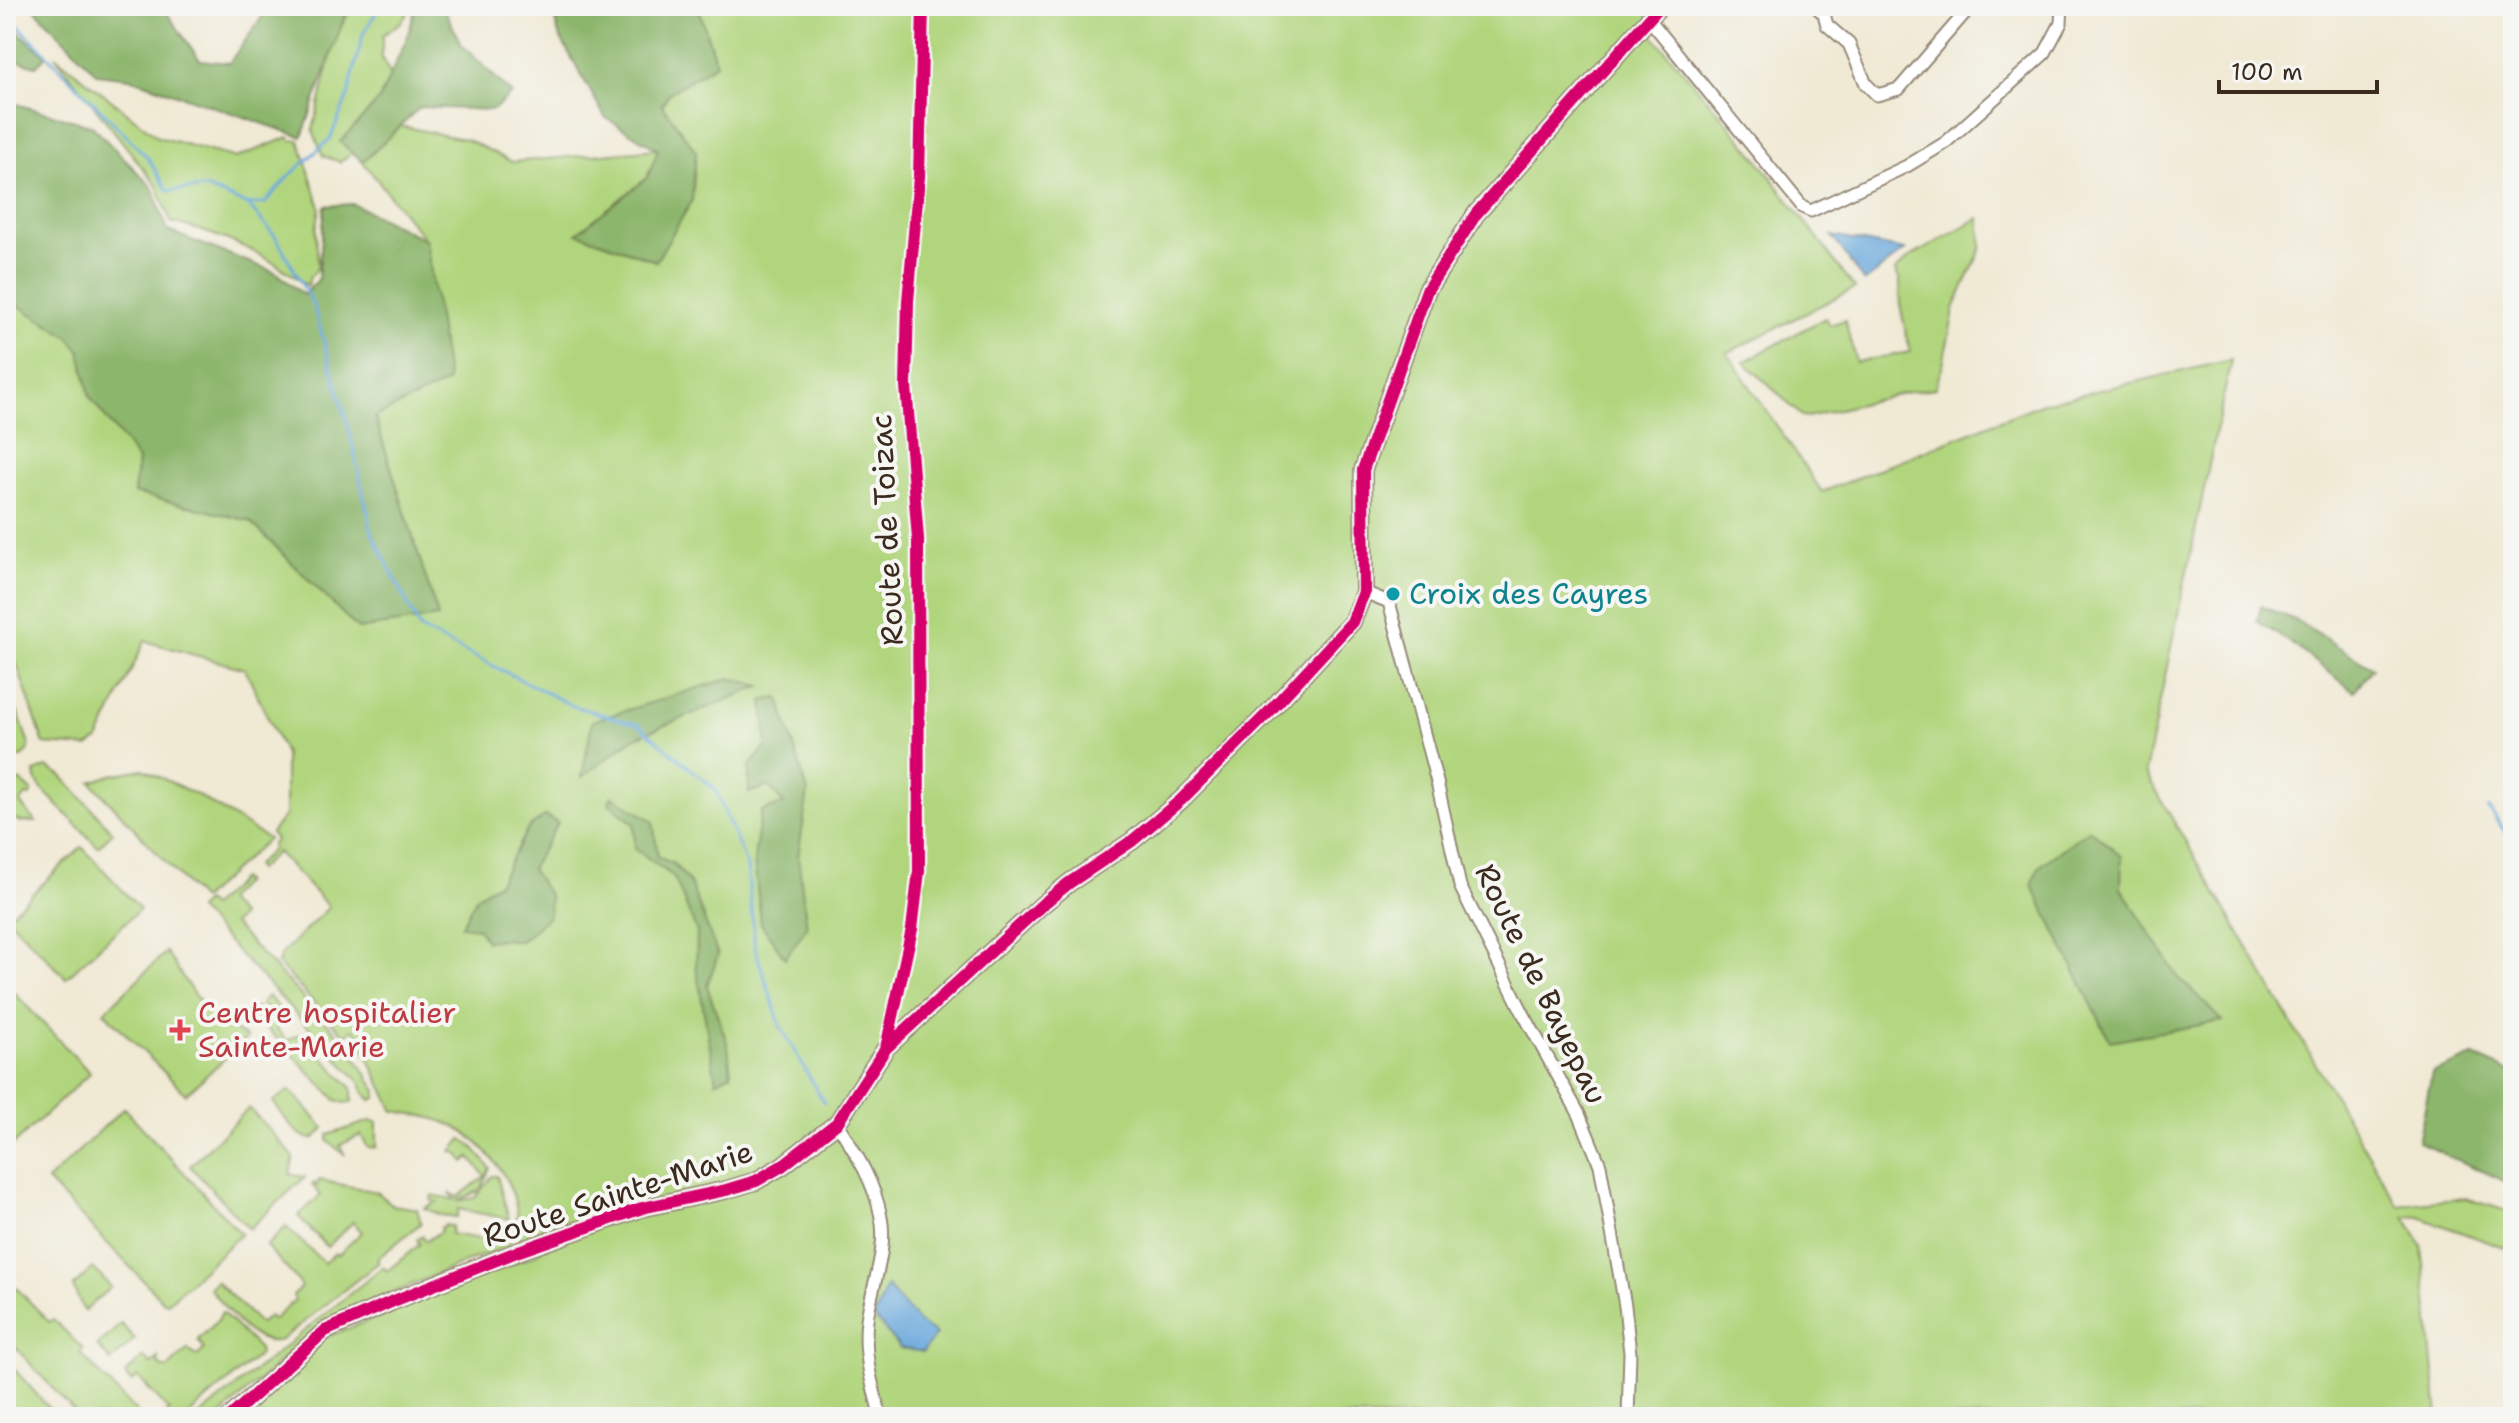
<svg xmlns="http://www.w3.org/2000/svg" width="2519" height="1423" font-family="'Shantell Sans',sans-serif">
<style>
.green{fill:#b1d57d;stroke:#76804e;stroke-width:2}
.forest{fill:#8cb66c;stroke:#647045;stroke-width:2}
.water{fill:#68a7db;stroke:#52687c;stroke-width:2}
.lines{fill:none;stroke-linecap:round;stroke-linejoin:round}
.stream{stroke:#68a7db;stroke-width:3}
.street-casing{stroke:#968a79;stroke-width:15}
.secondary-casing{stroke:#968a79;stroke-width:20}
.street{stroke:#fff;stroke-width:11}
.secondary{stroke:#fff;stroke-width:16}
.cycleway-casing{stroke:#f6f6f2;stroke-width:17}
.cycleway{stroke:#d6006c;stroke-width:12}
.culture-dot{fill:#0f9aa8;stroke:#f6f6f2;stroke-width:3}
.health-dot{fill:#e0444e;stroke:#f6f6f2;stroke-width:3}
.labels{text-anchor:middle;stroke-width:8;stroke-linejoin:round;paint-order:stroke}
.street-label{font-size:30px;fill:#3b2a1e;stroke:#f6f6f2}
.culture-label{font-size:30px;fill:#0d838f;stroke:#f6f6f2;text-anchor:start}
.health-label{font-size:30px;fill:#be3a42;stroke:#f6f6f2;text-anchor:start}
</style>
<rect width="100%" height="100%" fill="#f6f6f2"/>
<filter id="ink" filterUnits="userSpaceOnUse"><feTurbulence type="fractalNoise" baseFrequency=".0125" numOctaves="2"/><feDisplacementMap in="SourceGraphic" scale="16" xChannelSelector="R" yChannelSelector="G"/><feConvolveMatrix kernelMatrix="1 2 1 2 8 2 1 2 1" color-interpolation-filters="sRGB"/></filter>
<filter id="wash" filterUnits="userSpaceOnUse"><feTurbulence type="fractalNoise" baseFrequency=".006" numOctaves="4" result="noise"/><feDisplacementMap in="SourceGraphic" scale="32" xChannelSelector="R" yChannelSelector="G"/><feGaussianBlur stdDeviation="1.8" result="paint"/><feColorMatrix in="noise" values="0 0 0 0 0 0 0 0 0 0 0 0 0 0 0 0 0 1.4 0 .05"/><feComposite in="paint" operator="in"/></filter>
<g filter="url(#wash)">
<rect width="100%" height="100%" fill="#f0e9d4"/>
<!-- green -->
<path class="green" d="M353,6H413L401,22L383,35L381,56L390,74L392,90L362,146L340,162L323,156L313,130L336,35Z
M698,6H1668L1648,30L1749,148L1855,288L1727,353L1822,492L2043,403L2231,360L2145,772L2398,1205L2466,1198L2513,1213V1251L2419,1217L2405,1216L2422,1246L2438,1417H244L324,1338L535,1255L566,1228L523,1242L513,1232C514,1227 517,1220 517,1214C514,1179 484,1142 454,1126C435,1117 414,1114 394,1111L355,1031L352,1029L345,1036L278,964L281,954L329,907L277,852L258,870L255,866L273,849L271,846L275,840L271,833L285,815V754L245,669L145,641L98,740L88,747L44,744L6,633V298L69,337L80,351L90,397L138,460L134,493L250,521L358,629L438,617L375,417L426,241L363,162L401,126L468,140L512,162L659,149L647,178L578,233L655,261L662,105L669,93L716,64Z
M55,56L158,137L236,158L289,137L291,141L299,140L320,207L316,230L318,266L313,275L310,276L308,286C261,251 228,237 171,222L157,186Z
M1979,218L1982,247L1955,306L1943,364L1935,388L1908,392L1804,418L1744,362L1825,318L1830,325L1845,320L1856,362L1910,352L1901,309L1900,280L1895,271L1910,257Z
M6,680L29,744L28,752L22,757H6Z
M46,767L61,775L113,832L98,847L40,787L36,779L35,772Z
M143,769L199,796L268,839L201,900L91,782L111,775Z
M15,780L21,781L32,791L30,796L26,795L20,803L36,822H21L6,815V786Z
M82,847L140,909L66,978L7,917Z
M241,879L244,882L226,900L241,916L233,924L347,1044L377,1091L376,1098L371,1100L364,1093L361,1083L198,910L205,902L211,907Z
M166,952L195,996L224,1023L247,1038L186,1094L104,1012Z
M6,984L90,1073L14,1144L6,1134Z
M268,996L286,1016L276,1028L287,1041L300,1034L352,1088V1102L345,1103L336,1100L251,1012L256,1007L262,1015H268L269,1009L263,1008L261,1003Z
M289,1091C302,1100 312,1116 324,1128L314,1139C298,1140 281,1114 273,1101Z
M124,1108L241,1234L168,1303L164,1302L47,1181Z
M249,1108L294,1157L290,1174L305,1177L249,1229L190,1166Z
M370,1121L377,1122V1147L368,1148L361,1135L340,1145L345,1155L328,1141V1135Z
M462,1139L474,1148L490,1168L480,1190L457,1201L475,1198L492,1176H497L509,1219L458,1209L457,1217L441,1215L424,1208L437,1202L431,1200L432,1195L455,1200L450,1193L458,1197L485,1176L470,1157L464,1162L459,1154L452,1151Z
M319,1180L377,1192L393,1205L417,1209L421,1223L377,1259L379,1262L281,1340C252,1349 226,1307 209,1288L216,1281L260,1324L269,1316L273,1320L295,1300L293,1295L301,1287L299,1282L266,1246L286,1227L324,1263L335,1253L338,1255L362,1232L353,1222L327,1247L298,1216L321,1195L312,1185L314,1183L317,1186Z
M445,1225L452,1226L451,1234L503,1243L505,1236L509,1238L511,1246L473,1259L338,1316L312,1332L219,1417H198L383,1267L387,1271L420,1244L417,1240L422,1235L426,1241L441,1231L440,1228Z
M93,1268L111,1287L84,1311L73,1287Z
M6,1277L49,1322L53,1319L83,1349L80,1353L141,1417H79L6,1337Z
M222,1312L259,1349L260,1354L186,1417H164L169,1411L138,1377L132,1382L125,1374L143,1357L151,1364L158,1358V1363L163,1368H168L188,1349L194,1355H199L204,1349L198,1340L218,1320Z
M121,1324L135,1339L111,1361L97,1346Z
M6,1360L57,1417H6Z"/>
<!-- forest -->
<path class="forest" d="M32,6H162L200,60L229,63L270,6H351L346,13L302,137L130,78L97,74Z
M416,6H443L461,44L512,94L493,110L420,107L363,162L340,142L379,100L408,36Z
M551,6H698L716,64L669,93L662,105L696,151L692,201L656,261L577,233L647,178L658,150L605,117L559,35Z
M6,21L46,56L36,66L6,57Z
M6,101L92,126L152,187L168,231L277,273L304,295L318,280L325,206L353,204L426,240L448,382L375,417L438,617L358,629L250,521L134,493L138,460L90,397L80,351L69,337L6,298Z
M2261,606L2295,620L2373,668L2354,691L2296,647L2257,621Z
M730,678L761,686L634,738L582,777L592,721Z
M779,698L808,792L798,857L807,927L785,958L761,924L754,859L761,811L784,804L769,786L749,793V767L767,746L763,700Z
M612,796L653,821L658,857L674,864L690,883L718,955L707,986L728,1045L731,1074L716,1082L696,967L697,932L674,877L635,849L634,824L609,803Z
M545,816L558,823L531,869L550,897L549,916L521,941L503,939L486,941L478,928L461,926L477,896L499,882L528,828Z
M2089,829L2122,856L2121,888L2178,977L2223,1021L2110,1041L2032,885L2039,867Z
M2474,1056L2513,1073V1185L2418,1142L2432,1073Z"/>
<!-- water -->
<path class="water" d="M1832,236L1905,250L1864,282Z
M887,1286L919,1323L936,1334L923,1352L900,1348L874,1317Z"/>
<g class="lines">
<!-- stream -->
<path class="stream" d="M6,13L148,158L168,191L206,188L248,205L276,237L313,304L349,429L372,533L420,629L573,706L639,725L715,789L747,866L755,948L781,1027L824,1103
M248,205L265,203L287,178L330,139L348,96L363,34L380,6
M2488,808L2513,842"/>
</g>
</g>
<g filter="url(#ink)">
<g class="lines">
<defs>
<path id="street" d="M1815,6L1824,14L1827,25L1849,44L1866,84L1877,95L1899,89L1971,6
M1649,19L1802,207L1811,211L1907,166L1945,143L2045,53L2061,23L2062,6
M1364,592L1389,602L1437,782L1460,886L1523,1013L1579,1114L1600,1165L1625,1306L1630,1353L1628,1417
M886,1047L912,929L919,871L918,539L906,386L908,301L919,177L923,6
M837,1123C855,1152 875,1183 881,1217C888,1251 871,1287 867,1320C863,1354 872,1385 881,1417"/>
<path id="secondary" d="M230,1417L325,1331L391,1302L519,1251L642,1208L726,1190L756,1181L782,1166L837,1123L886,1048L1043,904L1069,883L1132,841L1181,800L1268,713L1352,622L1364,592L1363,470L1427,290L1476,214L1660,6"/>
</defs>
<!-- street casing -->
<use href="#street" class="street-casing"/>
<!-- secondary casing -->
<use href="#secondary" class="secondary-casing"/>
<!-- street -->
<use href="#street" class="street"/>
<!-- secondary -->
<use href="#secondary" class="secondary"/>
<defs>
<path id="cycleway" d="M886,1048L912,929L919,871L918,539L906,386L908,301L919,177L923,6
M230,1417L325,1331L391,1302L519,1251L642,1208L726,1190L756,1181L782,1166L837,1123L886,1048L1043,904L1069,883L1132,841L1181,800L1268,713L1352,622L1364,592L1363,470L1427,290L1476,214L1660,6"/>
</defs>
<!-- cycleway casing -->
<use href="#cycleway" class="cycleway-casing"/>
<!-- cycleway -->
<use href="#cycleway" class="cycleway"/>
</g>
</g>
<!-- markers -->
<circle class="culture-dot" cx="1393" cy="594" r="8"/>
<path class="health-dot" d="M176 1018h8v8h8v8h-8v8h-8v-8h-8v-8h8z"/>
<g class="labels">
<!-- street labels -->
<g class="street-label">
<text transform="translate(887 530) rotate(-93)" y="10">Route de Toizac</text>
<text transform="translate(1541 984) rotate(64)" y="10">Route de Bayepau</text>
<text transform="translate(618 1194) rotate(-18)" y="10">Route Sainte-Marie</text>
</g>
<!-- culture labels -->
<g class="culture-label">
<text x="1409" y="604">Croix des Cayres</text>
</g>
<!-- health labels -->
<g class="health-label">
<text x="198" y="1023">Centre hospitalier<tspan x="198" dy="34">Sainte-Marie</tspan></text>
</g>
</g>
<!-- margin -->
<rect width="2519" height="1423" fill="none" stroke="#f6f6f2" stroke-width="32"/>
<!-- scale -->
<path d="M2219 80v12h158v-12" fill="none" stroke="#3b2a1e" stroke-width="4"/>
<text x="2231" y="80" font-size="24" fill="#3b2a1e" stroke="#f6f6f2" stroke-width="6" paint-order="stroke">100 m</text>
</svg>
